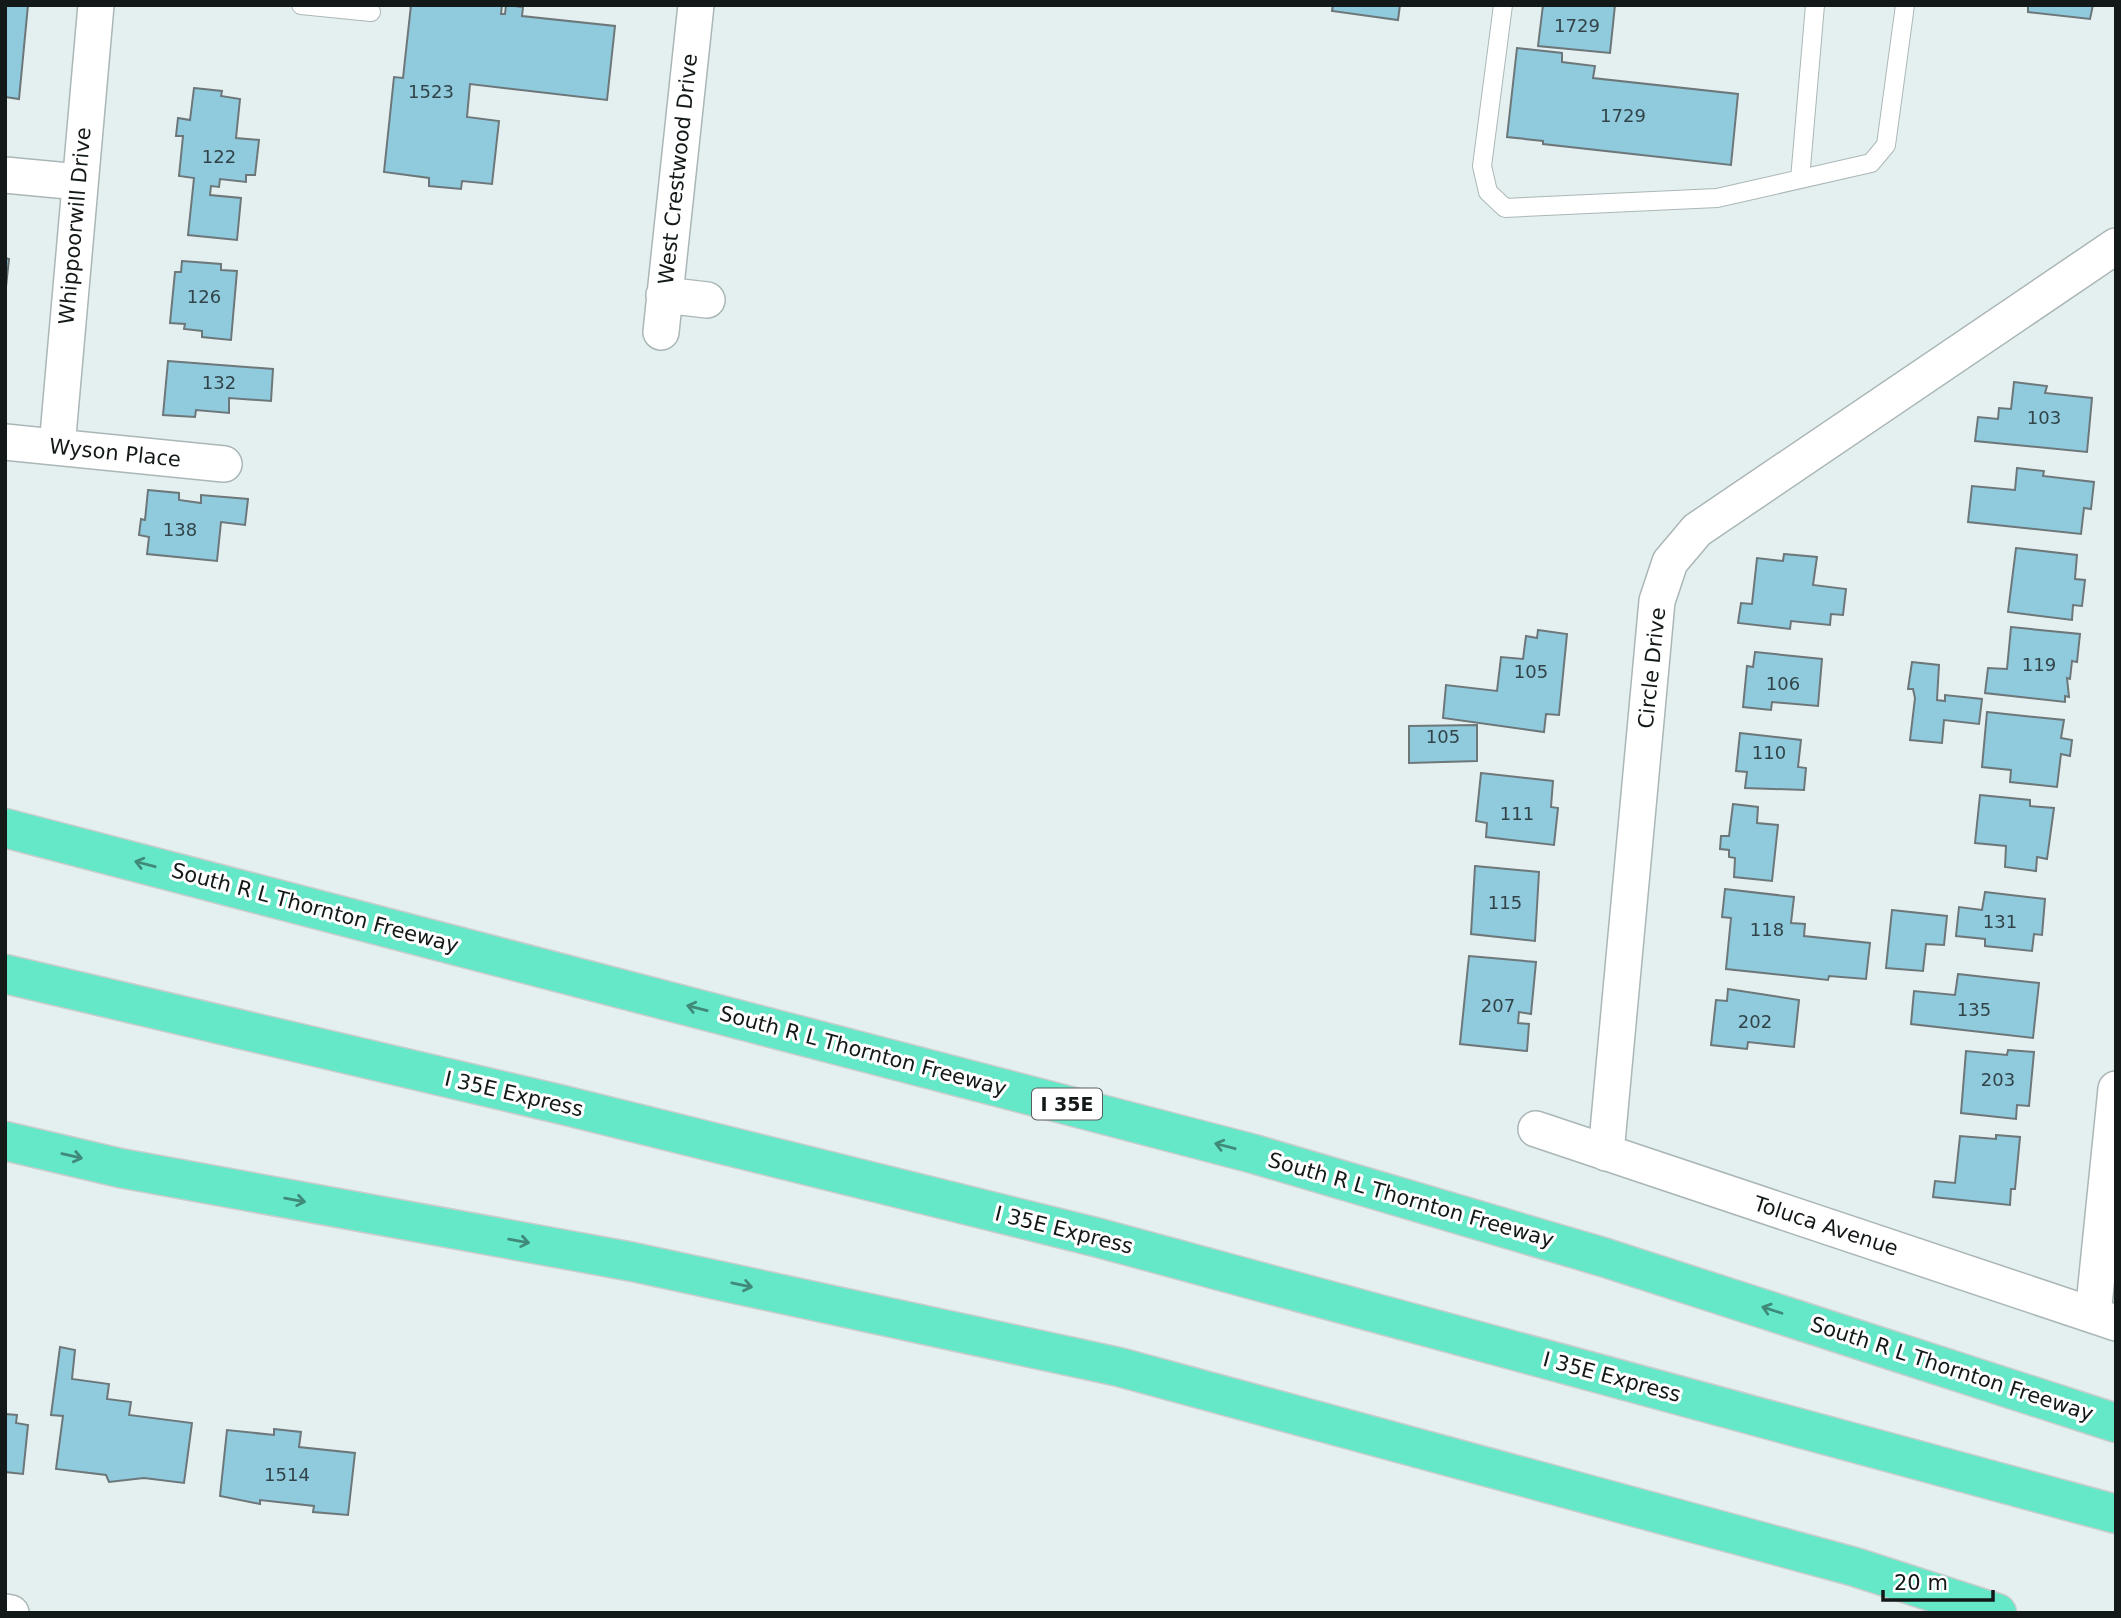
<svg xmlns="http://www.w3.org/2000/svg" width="2121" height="1618" font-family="'DejaVu Sans',sans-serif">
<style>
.building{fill:#8fcadd;stroke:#6d777a;stroke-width:2}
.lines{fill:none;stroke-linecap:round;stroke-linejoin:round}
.service-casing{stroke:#abb6b6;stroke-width:20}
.minor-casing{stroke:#abb6b6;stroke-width:38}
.motorway-casing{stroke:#cbcccc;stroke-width:41}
.service{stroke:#fff;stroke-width:18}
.minor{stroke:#fff;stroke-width:35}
.motorway{stroke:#64e8c8;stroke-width:38}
.oneway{stroke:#408a79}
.labels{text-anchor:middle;stroke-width:6;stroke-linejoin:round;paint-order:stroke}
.number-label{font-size:18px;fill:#324449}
.shield{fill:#fff;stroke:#5a5d5d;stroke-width:2}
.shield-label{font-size:19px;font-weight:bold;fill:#131818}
.street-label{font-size:21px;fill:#131818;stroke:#fff}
</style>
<rect width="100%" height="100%" fill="#e4f0f0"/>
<!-- building -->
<path class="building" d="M5,5H28L19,99L5,97Z
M411,5H502L501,14H505L506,5L523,7L522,16L615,26L607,100L470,84L467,117L499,121L492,184L462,181L461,189L429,186V178L384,172L394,77L403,78Z
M1333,5H1400L1398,20L1332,11Z
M1543,5H1615L1610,53L1538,46Z
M2028,5H2093L2090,19L2028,12Z
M1517,48L1562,53V62L1595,66L1593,78L1738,94L1731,165L1543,144V141L1507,137Z
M194,88L222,91L221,96L240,99L236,138L259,140L255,175H246V182L220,179L219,187L211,186L210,195L241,198L237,240L188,235L194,178L179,176L183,136H176L178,118L190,120Z
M5,258L9,259L5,296Z
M182,261L221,264V270L237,271L231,340L202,337V331L184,329L185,324L170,323L175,272H181Z
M168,361L273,369L271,401L229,398V413L196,410L195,417L163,415Z
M2014,382L2047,386L2045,393L2092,398L2087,452L1975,441L1978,417L1998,419L1999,408L2011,409Z
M2017,468L2044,471L2043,476L2094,482L2091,509L2084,508L2081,534L1968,522L1972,486L2015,490Z
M148,490L179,493V500L201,503V495L248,499L245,525L221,522L217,561L147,554L149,537L139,535L141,519L145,520Z
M2016,548L2077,555L2075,579L2085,580L2082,606L2073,605L2072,620L2008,612Z
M1784,554L1817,557L1813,585L1846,589L1843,615L1831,614L1830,625L1791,621L1790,629L1738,623L1741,603L1752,604L1757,558L1783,561Z
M2011,627L2080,634L2077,662L2072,661L2070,679L2067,678L2069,697L2065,696V702L1985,693L1988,668L2007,669Z
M1538,630L1567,634L1559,715L1546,714L1544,732L1443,718L1446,685L1497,691L1501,657L1523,659L1526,636L1537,638Z
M1755,652L1822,659L1818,706L1772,702L1771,710L1743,707L1747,666L1753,667Z
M1912,662L1939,665L1937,700L1945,701V695L1982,699L1979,724L1944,720L1942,743L1910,740L1915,698L1913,689H1908Z
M1987,712L2064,720L2061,738L2072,740L2070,756L2061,754L2057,787L2010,782L2011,770L1982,767Z
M1477,725V761L1409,763V726Z
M1740,733L1801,740L1798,767L1806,768L1804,790L1745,788L1747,772L1736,771Z
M1481,773L1553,781L1551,807L1558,808L1554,845L1486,837L1487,823L1476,821Z
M1980,795L2030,800V806L2054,808L2047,859L2037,857L2036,871L2005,867L2006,846L1975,843Z
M1733,804L1758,807L1757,823L1778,825L1772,881L1734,877L1735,858L1729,857V850L1720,849L1721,836H1729Z
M1475,866L1539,872L1535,941L1471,934Z
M1725,889L1794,897L1791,923L1805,924L1804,936L1870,943L1866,979L1829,976L1828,980L1726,969L1731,918L1722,917Z
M1985,892L2045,899L2042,935L2034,934L2032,951L1985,946V939L1956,936L1959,907L1982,910Z
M1892,910L1947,916L1944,945L1926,944L1923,971L1886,968Z
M1469,956L1536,962L1531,1014L1519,1012L1518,1023L1529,1024L1527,1051L1460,1044Z
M1958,974L2039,983L2033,1038L1911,1024L1914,991L1955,995Z
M1728,989L1799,1000L1794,1047L1748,1042L1747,1049L1711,1045L1716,1000L1727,1001Z
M2008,1050L2034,1052L2029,1106L2017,1105L2016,1119L1961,1113L1966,1051L2007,1055Z
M1996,1135L2020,1137L2015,1189H2011L2010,1205L1933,1197L1935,1181L1955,1183L1960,1136L1996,1139Z
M60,1347L75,1350L72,1379L109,1384L107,1399L131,1402L129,1415L192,1423L184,1483L144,1478L109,1482L106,1475L56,1469L63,1416L51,1415Z
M5,1414L17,1415L16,1423L28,1425L23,1474L5,1472Z
M274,1429L301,1432L299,1447L355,1453L348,1515L313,1512L314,1506L260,1500V1504L220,1496L227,1430L274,1435Z"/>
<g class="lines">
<defs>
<path id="service" d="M301,5L371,12
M1503,5L1482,166L1488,192L1505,208L1717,198L1871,163L1886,145L1905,5
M1800,179L1815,5"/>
<path id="minor" d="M5,175L79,182
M664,295L707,300
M661,332L696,5
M5,442L224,464
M57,447L96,5
M1536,1129L2116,1323
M1606,1153L1657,601L1670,562L1697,530L2116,246
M2093,1315L2116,1089
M5,1612L11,1613"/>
<path id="motorway" d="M5,828L1254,1154L1606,1258L2116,1423
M5,974L563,1105L1099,1238L2116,1514
M5,1141L120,1168L633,1262L1119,1367L1855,1567L1997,1613"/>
</defs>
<!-- service casing -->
<use href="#service" class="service-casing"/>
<!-- minor casing -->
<use href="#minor" class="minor-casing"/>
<!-- motorway casing -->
<use href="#motorway" class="motorway-casing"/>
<!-- service -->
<use href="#service" class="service"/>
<!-- minor -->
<use href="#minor" class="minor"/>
<!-- motorway -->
<use href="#motorway" class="motorway"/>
</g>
<!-- one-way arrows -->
<defs><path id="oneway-shaft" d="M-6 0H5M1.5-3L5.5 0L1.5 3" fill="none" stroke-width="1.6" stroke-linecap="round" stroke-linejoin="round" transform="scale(1.75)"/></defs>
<g class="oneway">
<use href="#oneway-shaft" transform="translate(145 864) rotate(-165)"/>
<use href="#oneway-shaft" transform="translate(697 1008) rotate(-166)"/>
<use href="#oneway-shaft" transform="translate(1225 1146) rotate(-165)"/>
<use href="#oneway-shaft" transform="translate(72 1156) rotate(13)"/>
<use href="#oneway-shaft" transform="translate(295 1200) rotate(10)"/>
<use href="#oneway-shaft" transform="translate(519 1241) rotate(10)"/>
<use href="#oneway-shaft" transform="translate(742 1285) rotate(12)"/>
<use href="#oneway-shaft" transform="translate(1772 1310) rotate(-162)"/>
</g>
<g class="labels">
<!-- number labels -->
<g class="number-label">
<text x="1577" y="32">1729</text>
<text x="431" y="98">1523</text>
<text x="1623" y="122">1729</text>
<text x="219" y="163">122</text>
<text x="204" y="303">126</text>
<text x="219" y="389">132</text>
<text x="2044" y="424">103</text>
<text x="180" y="536">138</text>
<text x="2039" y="671">119</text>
<text x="1531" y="678">105</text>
<text x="1783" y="690">106</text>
<text x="1443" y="743">105</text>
<text x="1769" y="759">110</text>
<text x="1517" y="820">111</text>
<text x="1505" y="909">115</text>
<text x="2000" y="928">131</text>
<text x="1767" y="936">118</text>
<text x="1498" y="1012">207</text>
<text x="1974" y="1016">135</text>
<text x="1755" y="1028">202</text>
<text x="1998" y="1086">203</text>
<text x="287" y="1481">1514</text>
</g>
<!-- shield labels -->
<rect class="shield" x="1032" y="1088.5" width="70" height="31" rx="5"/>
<g class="shield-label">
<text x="1067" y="1111">I 35E</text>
</g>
<!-- street labels -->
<g class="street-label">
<text transform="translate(678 169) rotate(-84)" y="7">West Crestwood Drive</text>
<text transform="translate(75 226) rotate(-85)" y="7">Whippoorwill Drive</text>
<text transform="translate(115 453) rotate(6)" y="7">Wyson Place</text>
<text transform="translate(1652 668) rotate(-84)" y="7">Circle Drive</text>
<text transform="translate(315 908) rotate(15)" y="7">South R L Thornton Freeway</text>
<text transform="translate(863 1051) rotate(15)" y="7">South R L Thornton Freeway</text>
<text transform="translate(514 1094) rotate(13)" y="7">I 35E Express</text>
<text transform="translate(1411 1200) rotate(16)" y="7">South R L Thornton Freeway</text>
<text transform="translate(1826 1226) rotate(18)" y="7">Toluca Avenue</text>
<text transform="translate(1064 1230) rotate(14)" y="7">I 35E Express</text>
<text transform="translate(1952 1369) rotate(18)" y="7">South R L Thornton Freeway</text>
<text transform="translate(1612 1377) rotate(15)" y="7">I 35E Express</text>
</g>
</g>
<!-- border -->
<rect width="2121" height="1618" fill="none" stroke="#131818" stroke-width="14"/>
<!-- scale -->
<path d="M1883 1590v10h110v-10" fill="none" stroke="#131818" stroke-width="3.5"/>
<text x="1894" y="1590" font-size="21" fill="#131818" stroke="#ffffff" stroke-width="5" paint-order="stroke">20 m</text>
</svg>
